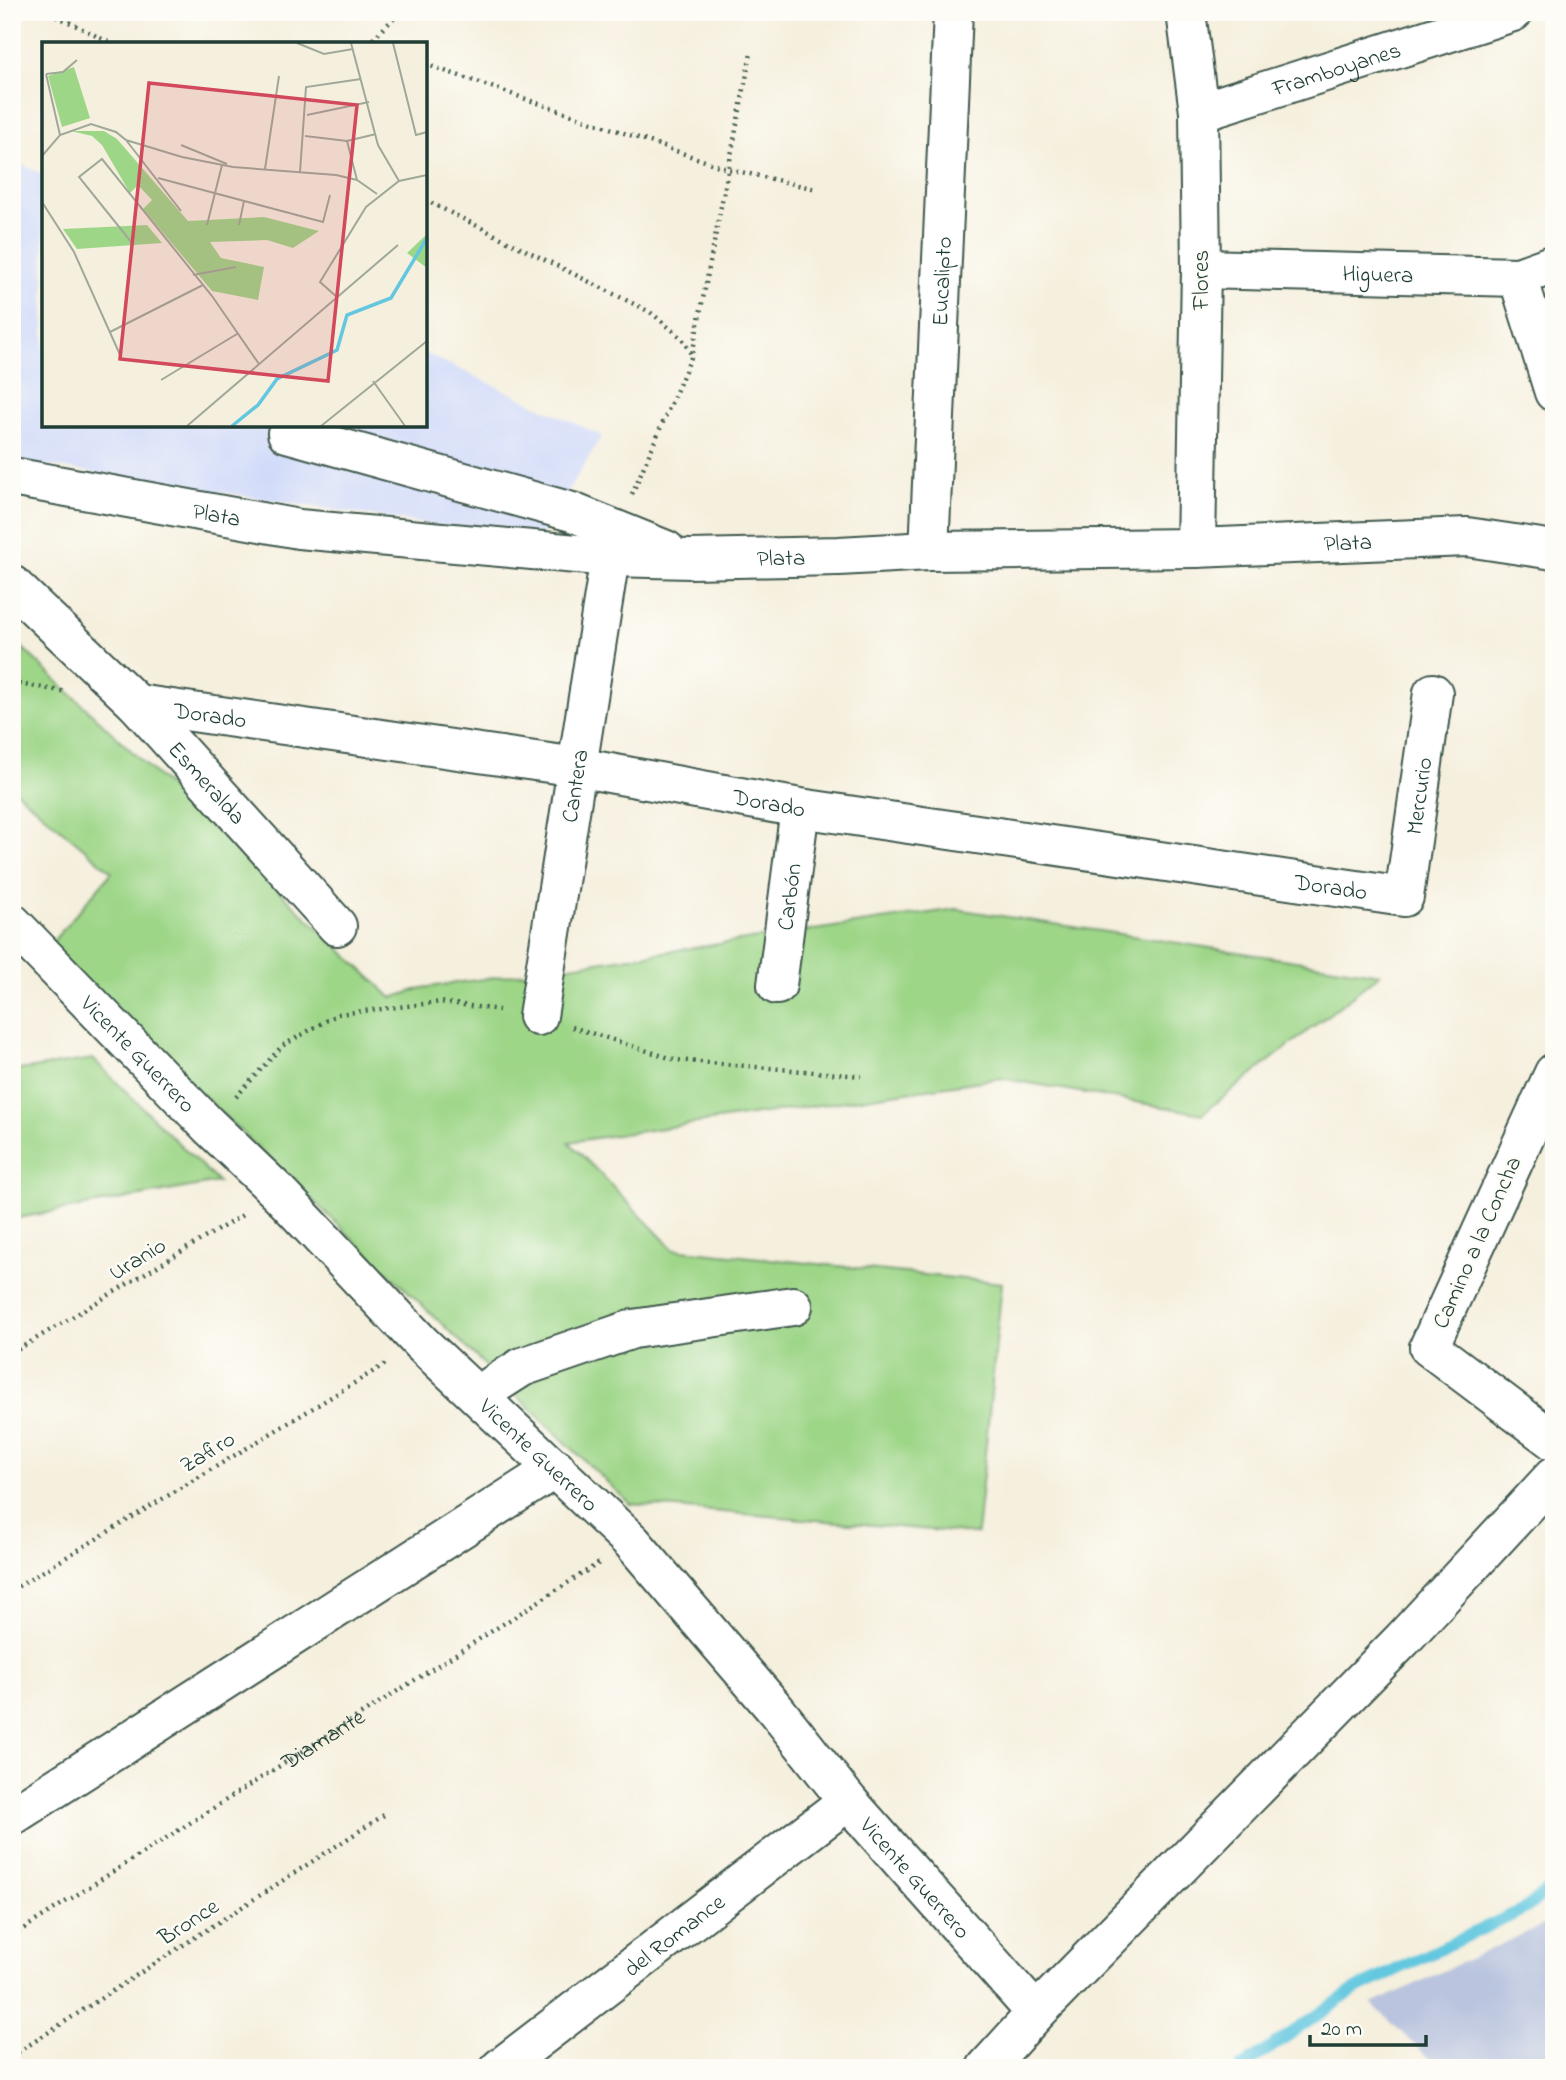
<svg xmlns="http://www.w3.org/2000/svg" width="1566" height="2080" font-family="'Indie Flower',sans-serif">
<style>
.built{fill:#d0daf9}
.industrial{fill:#bac4de}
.green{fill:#9ed688;stroke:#5e8a5e;stroke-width:2}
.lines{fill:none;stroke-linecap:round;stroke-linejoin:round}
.stream{stroke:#62c7df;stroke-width:12}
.minor-casing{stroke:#3f584d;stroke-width:42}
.path{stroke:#3f584d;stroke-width:4.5;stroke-dasharray:2 5;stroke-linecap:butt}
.minor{stroke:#fff;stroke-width:38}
.labels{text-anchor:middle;stroke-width:5;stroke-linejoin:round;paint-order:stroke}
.street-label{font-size:23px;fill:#1f3d34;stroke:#fdfcf7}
.inset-river{fill:none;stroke:#62c7df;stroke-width:3.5}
.inset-road{fill:none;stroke:#9fa899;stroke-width:2}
.view{fill:#d1495b;fill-opacity:0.15;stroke:#d1495b;stroke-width:3.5}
.inset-edge{fill:none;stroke:#1f3d34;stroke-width:3.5}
</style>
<rect width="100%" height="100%" fill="#fdfcf7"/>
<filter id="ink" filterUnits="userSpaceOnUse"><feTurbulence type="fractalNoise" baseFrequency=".0143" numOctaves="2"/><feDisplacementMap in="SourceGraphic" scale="14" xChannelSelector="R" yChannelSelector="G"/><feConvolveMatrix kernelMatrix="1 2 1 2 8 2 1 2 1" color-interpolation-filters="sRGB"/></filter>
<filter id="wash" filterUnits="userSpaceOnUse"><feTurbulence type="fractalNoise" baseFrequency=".00686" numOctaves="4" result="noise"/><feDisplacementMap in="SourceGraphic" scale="28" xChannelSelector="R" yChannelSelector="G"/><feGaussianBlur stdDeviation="1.57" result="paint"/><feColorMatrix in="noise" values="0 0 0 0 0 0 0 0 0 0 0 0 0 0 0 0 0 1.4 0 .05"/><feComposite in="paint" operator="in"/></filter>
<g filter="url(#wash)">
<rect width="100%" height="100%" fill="#f5efdd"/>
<!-- built -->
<path class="built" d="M12,160L44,175V425H425V353L602,436L537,541L12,460Z"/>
<!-- industrial -->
<path class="industrial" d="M1554,1916V2068H1439L1372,2004L1545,1924Z"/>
<!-- green -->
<path class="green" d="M12,638L392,998L422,988L956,909L1380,974L1202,1114L1001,1078L569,1142L673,1249L1002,1283L977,1534L630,1504L48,947L112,872L12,788Z
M93,1059L218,1182L12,1219V1071Z"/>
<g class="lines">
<!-- stream -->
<path class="stream" d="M1241,2068L1354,1990L1526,1908L1554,1886"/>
</g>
</g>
<g filter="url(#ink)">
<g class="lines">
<defs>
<g id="minor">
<path d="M1186,12L1199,112L1201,269L1196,548"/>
<path id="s2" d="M1199,112L1513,12"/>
<path id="s3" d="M1201,269L1518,277L1554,264"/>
<path d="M1518,277L1554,392"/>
<path d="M287,433L572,512L666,550"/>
<path id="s4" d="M12,477L299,529L610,557L691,559L839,556L929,551L1196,548L1467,537L1554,550"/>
<path id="s5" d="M929,551L953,12"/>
<path id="s6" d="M12,585L137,704L337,926"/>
<path id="s7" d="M137,704L577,767L800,808L1404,897L1433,693"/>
<path id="s8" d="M12,923L209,1126L280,1194L421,1343L632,1542L776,1710L848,1801L1036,2013"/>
<path id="s9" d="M777,985L800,808"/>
<path id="s10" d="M538,1016L610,557"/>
<path d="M1554,1073L1429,1347L1554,1441"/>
<path d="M478,1395L522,1367L633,1329L793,1306"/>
<path d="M12,1816L556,1468"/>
<path id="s11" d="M500,2068L848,1801"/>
<path d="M986,2068L1036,2013L1403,1639L1554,1476"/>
</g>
</defs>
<!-- minor casing -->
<use href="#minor" class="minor-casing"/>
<!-- path -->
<g class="path">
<path d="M43,12L65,20L112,44"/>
<path d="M368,44L400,12"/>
<path d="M425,64L728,169L816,189"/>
<path d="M425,200L650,312L682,338L691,354"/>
<path d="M632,494L692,355L751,53"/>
<path d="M12,683L67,692"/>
<path d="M572,1027L676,1060L861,1076"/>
<path d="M236,1097L282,1046L338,1014L441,1002L499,1010"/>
<path d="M12,1353L246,1213"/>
<path d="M12,1590L389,1362"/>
<path id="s1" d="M12,1936L599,1563"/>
<path d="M12,2056L384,1815"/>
</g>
<!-- minor -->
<use href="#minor" class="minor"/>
</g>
</g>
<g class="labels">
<!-- street labels -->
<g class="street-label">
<text dy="8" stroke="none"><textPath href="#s2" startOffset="144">Framboyanes</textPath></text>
<text dy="8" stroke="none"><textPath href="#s3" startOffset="177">Higuera</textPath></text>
<text transform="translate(1200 280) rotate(-90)" y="8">Flores</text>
<text dy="8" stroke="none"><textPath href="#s5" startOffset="270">Eucalipto</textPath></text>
<text dy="8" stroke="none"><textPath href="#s4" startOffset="208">Plata</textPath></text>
<text dy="8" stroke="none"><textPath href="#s4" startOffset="1342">Plata</textPath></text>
<text dy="8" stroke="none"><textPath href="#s4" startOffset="775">Plata</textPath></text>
<text dy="8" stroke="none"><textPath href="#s7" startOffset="74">Dorado</textPath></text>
<text dy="8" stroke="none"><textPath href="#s6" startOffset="278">Esmeralda</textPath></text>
<text dy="8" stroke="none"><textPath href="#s10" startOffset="233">Cantera</textPath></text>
<text dy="8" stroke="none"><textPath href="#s7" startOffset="1384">Mercurio</textPath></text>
<text dy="8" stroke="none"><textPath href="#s7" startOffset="640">Dorado</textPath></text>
<text dy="8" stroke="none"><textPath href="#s7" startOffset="1208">Dorado</textPath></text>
<text dy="8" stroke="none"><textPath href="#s9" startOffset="89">Carbón</textPath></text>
<text dy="8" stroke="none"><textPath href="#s8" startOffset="182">Vicente Guerrero</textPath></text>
<text transform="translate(1476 1242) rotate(-66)" y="8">Camino a la Concha</text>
<text transform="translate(137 1258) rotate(-31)" y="8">Uranio</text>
<text transform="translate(207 1451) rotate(-31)" y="8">Zafiro</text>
<text dy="8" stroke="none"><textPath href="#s8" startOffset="749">Vicente Guerrero</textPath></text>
<text dy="8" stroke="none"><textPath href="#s1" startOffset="368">Diamante</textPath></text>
<text dy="8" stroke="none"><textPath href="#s8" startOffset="1316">Vicente Guerrero</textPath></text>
<text transform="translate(188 1921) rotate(-33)" y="8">Bronce</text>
<text dy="8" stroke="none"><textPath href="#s11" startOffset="219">del Romance</textPath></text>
</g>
</g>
<!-- overview -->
<g transform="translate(42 42)">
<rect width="385" height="385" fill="#f5efdd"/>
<path d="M32,25L48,76L20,85L6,34ZM29,89H62L75,97L146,179L222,175L277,189L251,206L225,198L168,200L179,216L222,225L216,258L170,249L101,167L110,158L96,143L88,151L60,103L50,94ZM105,183L120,201L35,207L21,187ZM385,192V226L365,211Z" fill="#9ed688"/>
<path class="inset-river" d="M190,384L216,363L235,337L295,308L305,273L349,256L385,196"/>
<path class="inset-road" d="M255,1L282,12L311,7M309,1L336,103L357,139M351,1L374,93L385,90M4,32L18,93M4,32L21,30L35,18M265,73L327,60M263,94L305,99L334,92M84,98L139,169M305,99L315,138M139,103L185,122M0,114L18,93L49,82L74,90L84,98L140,115L191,125L294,133L315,138L335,152M223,127L237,34M258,130L264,45L319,37M116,136L281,180L288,153M0,160L32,210L79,315M165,183L180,123M197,183L202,159M90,201L37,135L60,117L170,254L217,322M151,233L194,225M296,256L278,240L324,165L357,139L385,133M68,290L161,243M119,338L195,292M331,339L363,384M145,384L356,203M279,384L385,299"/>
<path class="view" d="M107,41L315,63L286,339L78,317Z"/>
<rect width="385" height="385" class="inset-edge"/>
</g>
<!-- margin -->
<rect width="1566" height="2080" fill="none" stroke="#fdfcf7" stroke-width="42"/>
<!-- scale -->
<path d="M1310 2035v10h116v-10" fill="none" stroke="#1f3d34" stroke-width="3.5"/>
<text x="1321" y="2035" font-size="21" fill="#1f3d34" stroke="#fdfcf7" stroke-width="5" paint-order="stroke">20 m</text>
</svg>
